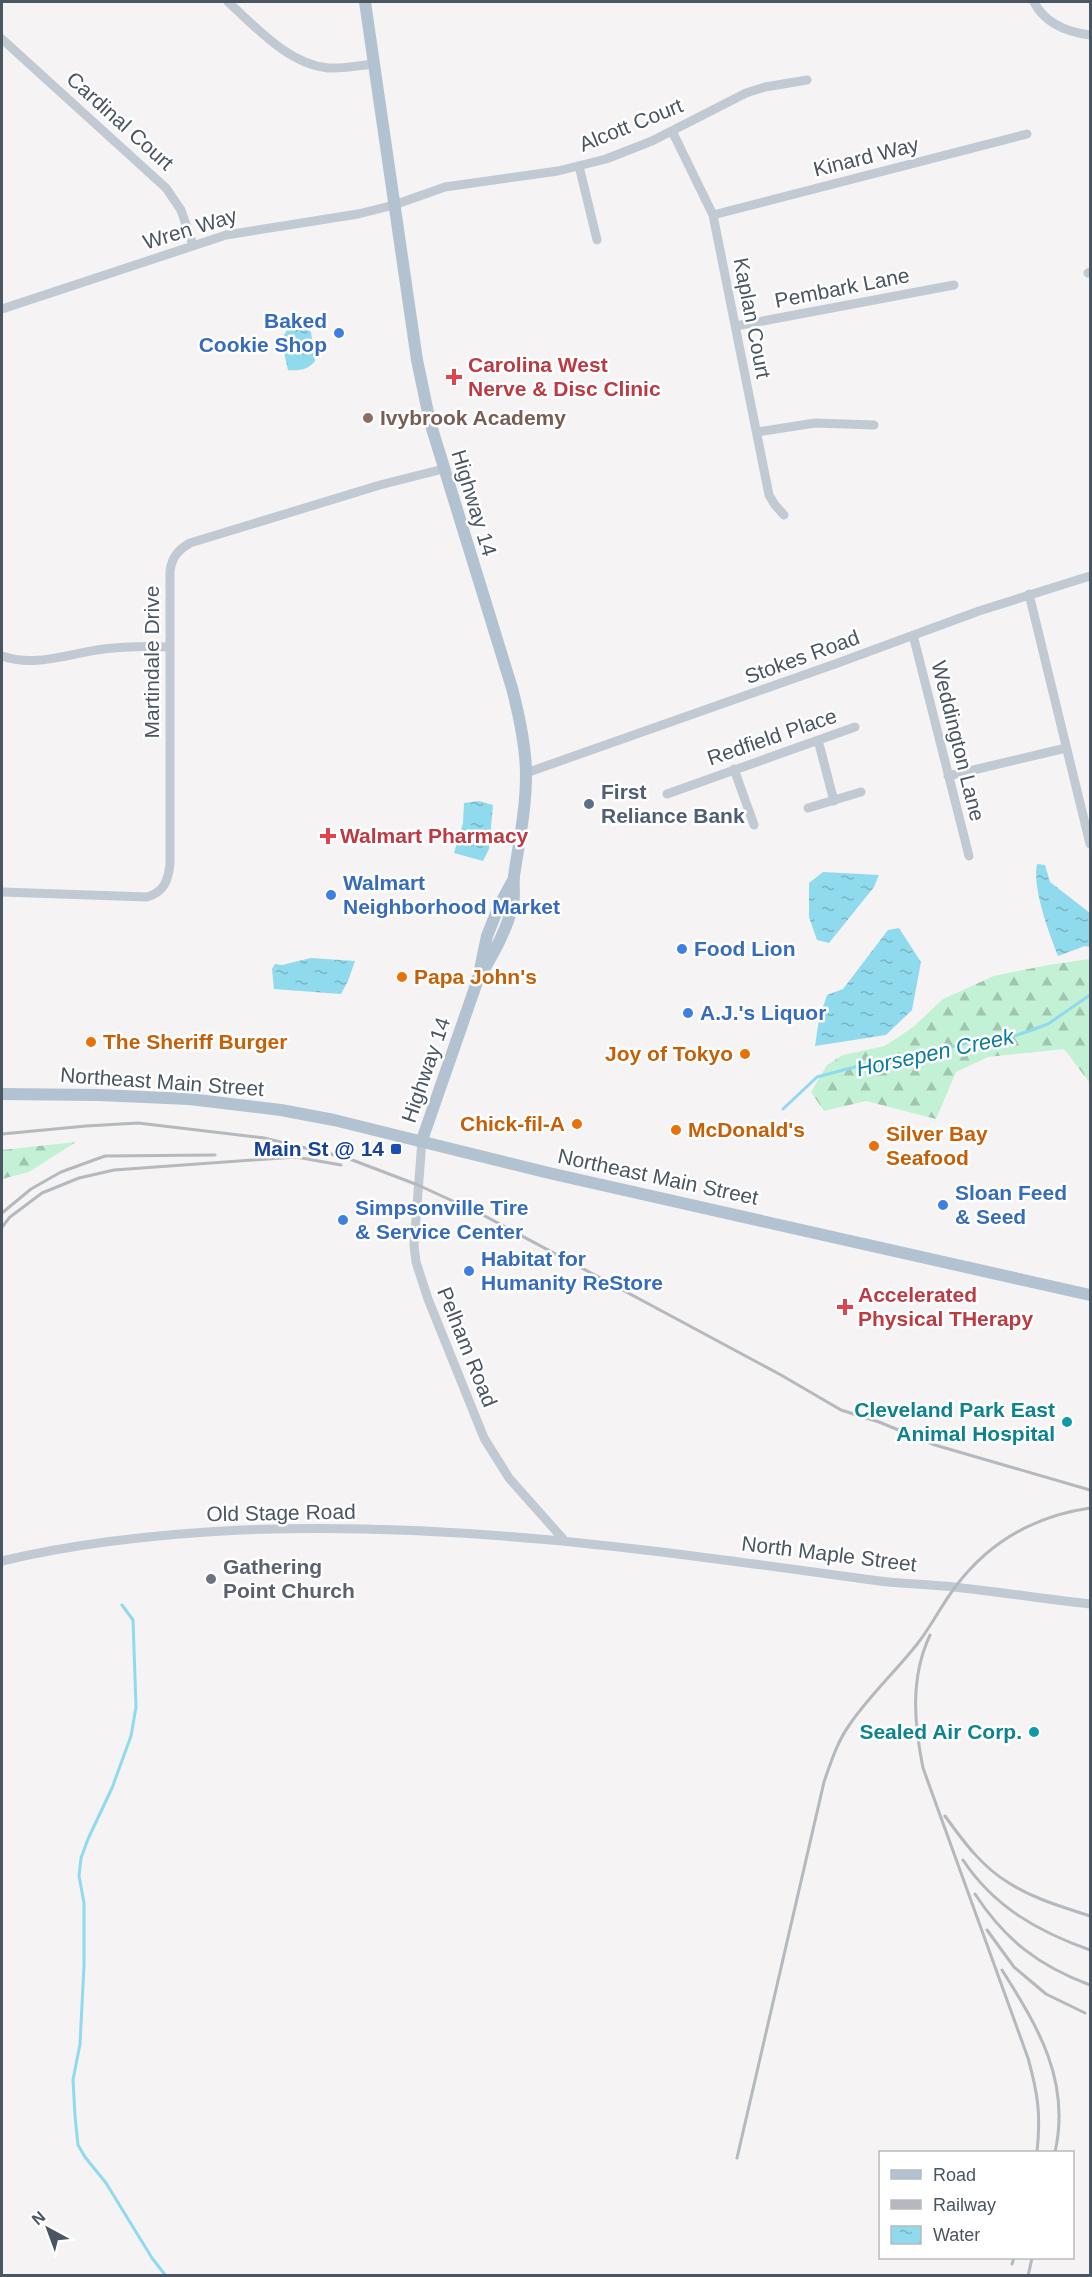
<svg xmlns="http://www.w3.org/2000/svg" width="1092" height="2277" font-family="Arial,sans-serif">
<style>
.forest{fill:url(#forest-firs)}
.water{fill:url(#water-ripples)}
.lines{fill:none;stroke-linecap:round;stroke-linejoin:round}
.stream{stroke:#90daee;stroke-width:3}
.minor{stroke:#c1cad2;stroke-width:9}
.major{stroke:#b3c2d1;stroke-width:12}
.rail{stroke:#b5b8bd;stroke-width:3}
.shop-dot{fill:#3f7fe0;stroke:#fff;stroke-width:2}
.health-dot{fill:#e0444e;stroke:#fff;stroke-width:2}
.education-dot{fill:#8d6e63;stroke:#fff;stroke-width:2}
.service-dot{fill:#5c6f8a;stroke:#fff;stroke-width:2}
.food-dot{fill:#e8710a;stroke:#fff;stroke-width:2}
.transit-dot{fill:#1a4fb4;stroke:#fff;stroke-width:2}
.culture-dot{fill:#0f9aa8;stroke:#fff;stroke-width:2}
.worship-dot{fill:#6b7280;stroke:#fff;stroke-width:2}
.labels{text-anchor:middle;stroke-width:5;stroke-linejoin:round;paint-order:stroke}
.street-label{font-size:21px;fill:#4a5661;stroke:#fff}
.shop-label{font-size:21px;font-weight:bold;fill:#366cbe;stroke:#fff;text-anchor:start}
.health-label{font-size:21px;font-weight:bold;fill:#be3a42;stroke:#fff;text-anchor:start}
.education-label{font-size:21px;font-weight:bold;fill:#785e54;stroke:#fff;text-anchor:start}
.service-label{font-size:21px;font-weight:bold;fill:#4e5e75;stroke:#fff;text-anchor:start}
.food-label{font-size:21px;font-weight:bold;fill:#c56008;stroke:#fff;text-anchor:start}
.transit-label{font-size:21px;font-weight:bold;fill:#164399;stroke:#fff;text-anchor:end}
.culture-label{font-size:21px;font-weight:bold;fill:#0d838f;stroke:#fff;text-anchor:end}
.worship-label{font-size:21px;font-weight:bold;fill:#5b616d;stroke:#fff;text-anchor:start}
.water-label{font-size:22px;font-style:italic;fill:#0c7c9b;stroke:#fff}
</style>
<defs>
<pattern id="forest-firs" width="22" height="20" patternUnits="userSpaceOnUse" patternTransform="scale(1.5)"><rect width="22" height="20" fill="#c3f1d5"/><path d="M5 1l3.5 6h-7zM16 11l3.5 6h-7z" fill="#a0c6b0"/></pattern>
<pattern id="water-ripples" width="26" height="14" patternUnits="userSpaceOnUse" patternTransform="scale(1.5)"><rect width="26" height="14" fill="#90daee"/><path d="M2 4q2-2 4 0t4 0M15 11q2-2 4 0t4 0" fill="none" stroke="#78b4c4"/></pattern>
</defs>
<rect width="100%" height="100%" fill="#f5f3f3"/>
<!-- forest -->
<path class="forest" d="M1090,959V1083L1064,1049L988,1057L956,1072L936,1119L866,1101L824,1111L811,1092L827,1065L843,1055L885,1046L913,1027L943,999L994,976L1048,965Z
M76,1142L29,1172L2,1179V1150Z"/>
<!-- water -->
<path class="water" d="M294,325H302L311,332L315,361C308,370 299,371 288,370L281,340L287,330Z
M479,801L493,805L489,849L483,861L454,853L463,823L464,803Z
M1037,864L1045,865L1050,882L1090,913V947L1085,946L1058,956C1049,933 1032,888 1037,864Z
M823,872L879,875L874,887L829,943L817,940L809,917V883Z
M899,928L921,962L912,1010L886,1035L815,1046L819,1019L827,995L843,989L888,930Z
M311,958L355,961L348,981L341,994L274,989L272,969L275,964L282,965Z"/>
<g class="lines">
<!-- stream -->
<path class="stream" d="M783,1109L817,1077L866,1064H889L978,1040L1008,1038L1029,1031L1048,1024L1090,995
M122,1605L133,1620L136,1707L131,1736L112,1788L88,1839L81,1858L79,1876L84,1903V1966L80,2044L73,2080L75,2116L78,2145L85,2157L106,2183L152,2258L166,2276"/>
<!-- minor -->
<path class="minor" d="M228,2C256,27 288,64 328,68C344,69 360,65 375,64
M1034,2C1045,24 1067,32 1090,35
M2,39L166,188L181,210L193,245
M672,131L713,215L769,495L775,505L784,515
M579,166L597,240
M713,215L1027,134
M1088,273L1090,272
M2,309L226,235L358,214L394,205L445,187L558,171L606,159L652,141L746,93L765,87L807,80
M736,326L954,285
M757,432L815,423L874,425
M1029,594L1090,844
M913,635L969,856
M2,656C35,668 70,653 104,649C126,646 148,646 170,647
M818,740L834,801
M734,769L754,825
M526,773L835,664L979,611L1090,576
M948,776L1066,748
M667,794L855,727
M808,808L861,792
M2,892L147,897C164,892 168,881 170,864V571C172,557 178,550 190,543L380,485L443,469
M422,1140L414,1245L416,1262L428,1299L484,1438L509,1478L564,1540
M2,1561C81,1542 160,1534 241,1530C456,1521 660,1551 872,1580C899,1584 927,1584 954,1587C1000,1592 1045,1599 1090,1604"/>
<!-- major -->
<path class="major" d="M365,2L417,360L430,422L512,688C519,715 526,746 526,775C526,809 519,842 514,876C513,885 515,895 513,903C508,929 492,957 478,979
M2,1094L99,1095L189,1099L281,1110L334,1120L549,1173L1090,1295
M422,1140L478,979L487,936L499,906L512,882"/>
<!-- rail -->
<path class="rail" d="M2,1134L86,1126L138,1123L264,1138L347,1158L418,1185L483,1215L781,1375L841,1410L879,1422L935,1445L1090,1490
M2,1213L31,1189L61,1172L105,1156L215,1155
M2,1227L10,1217L42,1193L79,1178L114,1170L296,1157L341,1165
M930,1635C910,1678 914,1723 923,1768L1028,2058C1038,2094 1041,2115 1037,2152
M945,1816C963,1841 982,1867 1009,1883C1034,1899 1063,1907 1090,1916
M963,1860C994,1907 1039,1932 1090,1950
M975,1894C1005,1940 1039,1966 1090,1985
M987,1930L1014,1967L1046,1994L1085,2013
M1002,1970C1038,2027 1071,2081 1055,2152
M737,2158L824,1782C831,1762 837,1742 850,1724C870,1695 896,1671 918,1643C932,1625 942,1604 956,1586C990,1541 1035,1516 1090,1508
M1012,2264L1014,2258
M1028,2276L1032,2258"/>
</g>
<!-- markers -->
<g class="shop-dot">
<circle cx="339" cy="333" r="6"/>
<circle cx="331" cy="895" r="6"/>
<circle cx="682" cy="949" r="6"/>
<circle cx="688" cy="1013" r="6"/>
<circle cx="943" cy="1205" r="6"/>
<circle cx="343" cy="1220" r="6"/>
<circle cx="469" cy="1271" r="6"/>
</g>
<g class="health-dot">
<path d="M451 368h6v6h6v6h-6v6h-6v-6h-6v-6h6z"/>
<path d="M325 827h6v6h6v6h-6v6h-6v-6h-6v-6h6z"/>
<path d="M842 1298h6v6h6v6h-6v6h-6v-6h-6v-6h6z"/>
</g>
<circle class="education-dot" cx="368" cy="418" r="6"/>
<circle class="service-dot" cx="589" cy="804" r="6"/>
<g class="food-dot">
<circle cx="402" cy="977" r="6"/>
<circle cx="91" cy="1042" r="6"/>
<circle cx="745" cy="1054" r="6"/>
<circle cx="577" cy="1124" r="6"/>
<circle cx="676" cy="1130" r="6"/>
<circle cx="874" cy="1146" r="6"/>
</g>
<rect class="transit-dot" x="390" y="1143" width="12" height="12" rx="3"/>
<g class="culture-dot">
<circle cx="1067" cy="1422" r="6"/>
<circle cx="1034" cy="1732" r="6"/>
</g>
<circle class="worship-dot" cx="211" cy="1579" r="6"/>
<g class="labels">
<!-- street labels -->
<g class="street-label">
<text transform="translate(120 121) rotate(42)" y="7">Cardinal Court</text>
<text transform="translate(631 125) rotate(-22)" y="7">Alcott Court</text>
<text transform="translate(866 157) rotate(-14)" y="7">Kinard Way</text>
<text transform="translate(190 229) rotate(-17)" y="7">Wren Way</text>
<text transform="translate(842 288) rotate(-11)" y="7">Pembark Lane</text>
<text transform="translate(752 318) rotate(79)" y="7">Kaplan Court</text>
<text transform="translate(474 503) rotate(73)" y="7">Highway 14</text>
<text transform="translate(802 657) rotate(-20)" y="7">Stokes Road</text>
<text transform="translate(152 662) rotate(-90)" y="7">Martindale Drive</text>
<text transform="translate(772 737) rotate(-19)" y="7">Redfield Place</text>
<text transform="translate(958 741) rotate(76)" y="7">Weddington Lane</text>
<text transform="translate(426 1070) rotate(-71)" y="7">Highway 14</text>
<text transform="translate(162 1082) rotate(4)" y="7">Northeast Main Street</text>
<text transform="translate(658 1177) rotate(12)" y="7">Northeast Main Street</text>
<text transform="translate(467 1347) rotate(68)" y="7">Pelham Road</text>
<text transform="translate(281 1513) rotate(-1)" y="7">Old Stage Road</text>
<text transform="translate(829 1554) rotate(7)" y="7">North Maple Street</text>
</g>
<!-- shop labels -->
<g class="shop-label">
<text x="327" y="328" text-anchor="end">Baked<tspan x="327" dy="24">Cookie Shop</tspan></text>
<text x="343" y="890">Walmart<tspan x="343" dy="24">Neighborhood Market</tspan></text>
<text x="694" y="956">Food Lion</text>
<text x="700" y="1020">A.J.'s Liquor</text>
<text x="955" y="1200">Sloan Feed<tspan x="955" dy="24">&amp; Seed</tspan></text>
<text x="355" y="1215">Simpsonville Tire<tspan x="355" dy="24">&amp; Service Center</tspan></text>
<text x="481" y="1266">Habitat for<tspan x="481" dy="24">Humanity ReStore</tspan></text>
</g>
<!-- health labels -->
<g class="health-label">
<text x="468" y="372">Carolina West<tspan x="468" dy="24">Nerve &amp; Disc Clinic</tspan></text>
<text x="340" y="843">Walmart Pharmacy</text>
<text x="858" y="1302">Accelerated<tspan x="858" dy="24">Physical THerapy</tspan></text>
</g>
<!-- education labels -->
<g class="education-label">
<text x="380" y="425">Ivybrook Academy</text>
</g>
<!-- service labels -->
<g class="service-label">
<text x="601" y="799">First<tspan x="601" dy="24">Reliance Bank</tspan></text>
</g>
<!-- food labels -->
<g class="food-label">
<text x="414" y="984">Papa John's</text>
<text x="103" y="1049">The Sheriff Burger</text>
<text x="733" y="1061" text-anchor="end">Joy of Tokyo</text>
<text x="565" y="1131" text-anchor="end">Chick-fil-A</text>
<text x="688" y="1137">McDonald's</text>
<text x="886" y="1141">Silver Bay<tspan x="886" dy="24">Seafood</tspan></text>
</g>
<!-- transit labels -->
<g class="transit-label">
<text x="384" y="1156">Main St @ 14</text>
</g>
<!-- culture labels -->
<g class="culture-label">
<text x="1055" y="1417">Cleveland Park East<tspan x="1055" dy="24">Animal Hospital</tspan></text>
<text x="1022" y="1739">Sealed Air Corp.</text>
</g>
<!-- worship labels -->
<g class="worship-label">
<text x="223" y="1574">Gathering<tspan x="223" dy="24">Point Church</tspan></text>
</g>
<!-- water labels -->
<g class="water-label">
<text transform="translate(935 1052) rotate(-12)" y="8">Horsepen Creek</text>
</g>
</g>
<!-- border -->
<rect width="1092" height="2277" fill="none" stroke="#4a5661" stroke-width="6"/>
<!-- legend -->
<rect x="879" y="2151" width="195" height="108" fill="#ffffff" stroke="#b7bbc0" stroke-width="1.5"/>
<rect x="891" y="2170" width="30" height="9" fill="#b3c2d1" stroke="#b7bbc0" stroke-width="1.5"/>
<text x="933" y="2181" font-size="18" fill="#4a5661">Road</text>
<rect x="891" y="2200" width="30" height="9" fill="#b5b8bd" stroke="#b7bbc0" stroke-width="1.5"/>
<text x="933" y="2211" font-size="18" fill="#4a5661">Railway</text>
<rect x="891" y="2226" width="30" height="18" fill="url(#water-ripples)" stroke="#b7bbc0" stroke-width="1.5"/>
<text x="933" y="2241" font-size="18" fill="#4a5661">Water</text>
<!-- north arrow -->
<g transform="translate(48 2229) rotate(319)" stroke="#ffffff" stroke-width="4.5" paint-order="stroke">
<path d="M0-4.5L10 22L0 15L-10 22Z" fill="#4a5661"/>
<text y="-9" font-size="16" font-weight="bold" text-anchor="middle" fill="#4a5661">N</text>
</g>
</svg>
